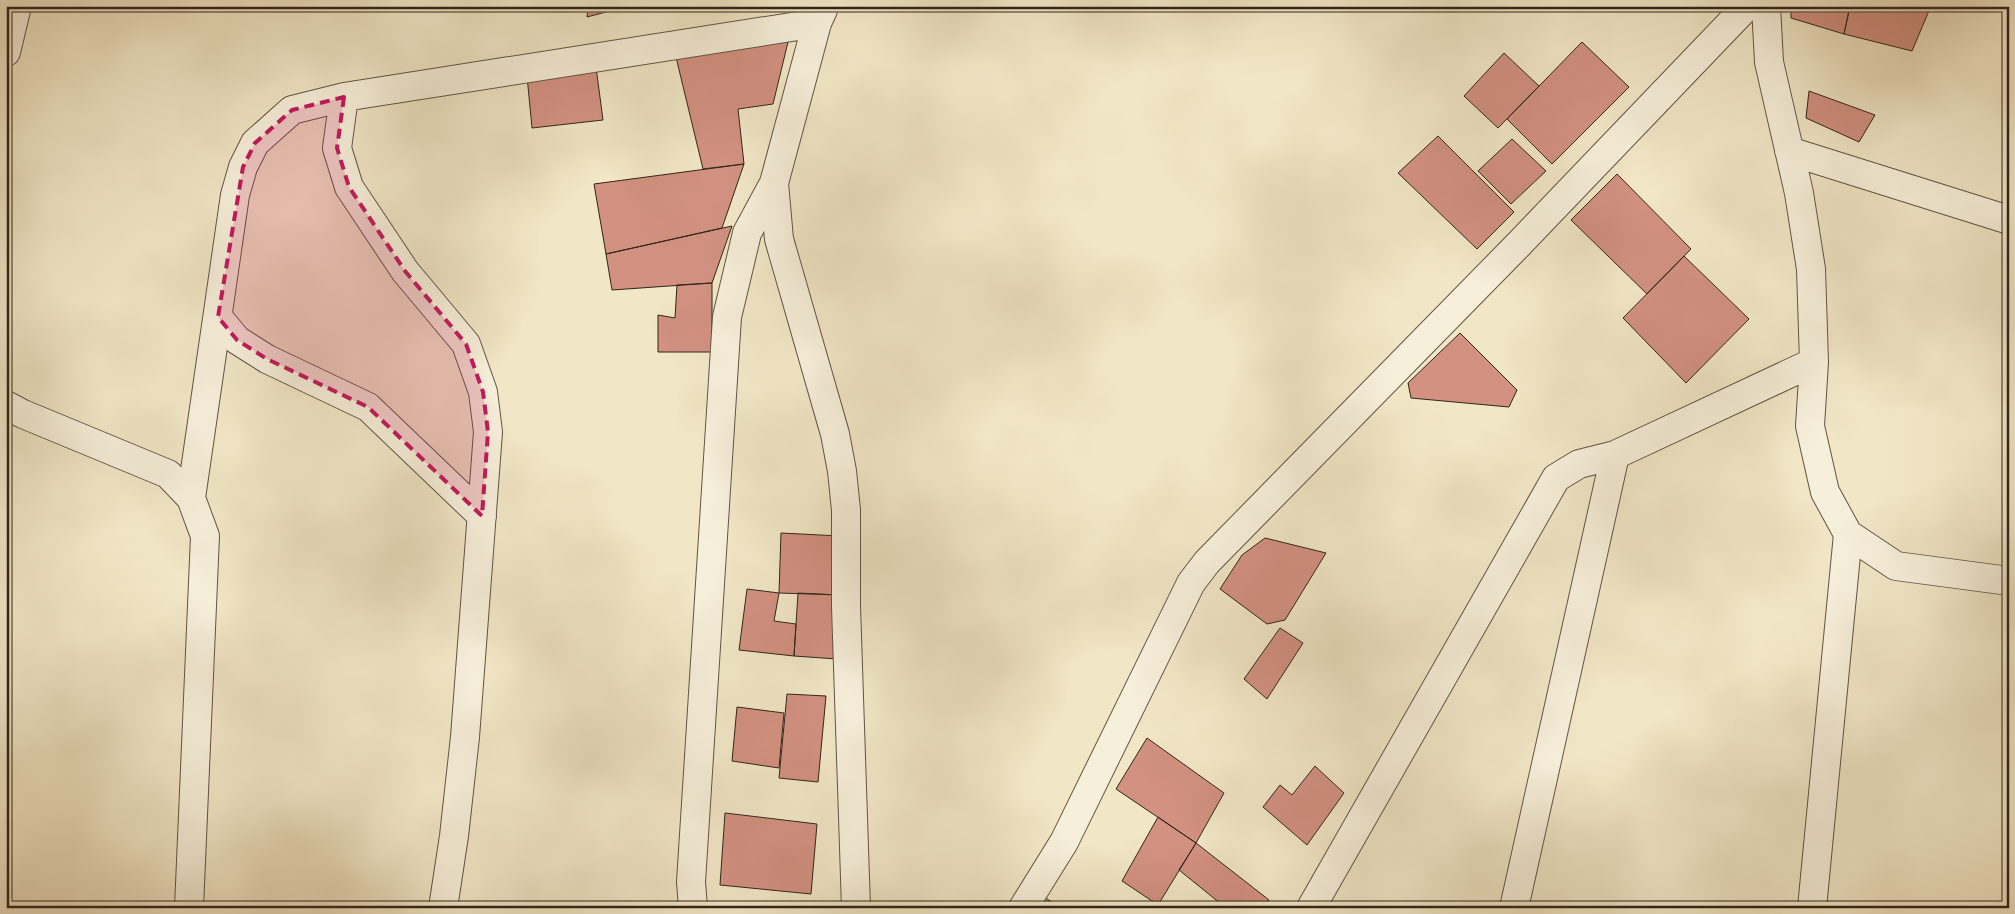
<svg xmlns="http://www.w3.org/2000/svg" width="2015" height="914" font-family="Vollkorn,serif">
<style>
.building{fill:#d29181;stroke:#31251a}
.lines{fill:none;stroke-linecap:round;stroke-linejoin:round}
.minor-casing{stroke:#615545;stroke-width:30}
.minor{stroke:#f6efda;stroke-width:28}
.marked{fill:#c2185b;fill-opacity:0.2;stroke:#c2185b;stroke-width:4;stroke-dasharray:10 6;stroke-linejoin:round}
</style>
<rect width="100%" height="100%" fill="#f1e6c6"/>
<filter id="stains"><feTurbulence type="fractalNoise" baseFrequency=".004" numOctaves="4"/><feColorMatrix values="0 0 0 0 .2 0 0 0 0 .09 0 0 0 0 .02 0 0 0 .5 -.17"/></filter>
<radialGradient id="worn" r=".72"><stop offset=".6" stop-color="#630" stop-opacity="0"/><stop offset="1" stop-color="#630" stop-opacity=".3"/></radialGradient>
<!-- building -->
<path class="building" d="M588,6H629L587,17Z
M1791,6H1850L1844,34L1791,18Z
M1850,6H1931L1912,51L1844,34Z
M788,42L773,104L738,109L744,164L703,169L675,53Z
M1582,42L1629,87L1552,164L1507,119Z
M1504,53L1539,86L1498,128L1464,96Z
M596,67L603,120L532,128L527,76Z
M1809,91L1875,115L1859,142L1806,118Z
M1438,136L1514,212L1477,249L1398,173Z
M1512,139L1546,171L1511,204L1478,171Z
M744,164L722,228L606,254L594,184Z
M1617,174L1691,249L1647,294L1571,220Z
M732,226L712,283L612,290L606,254Z
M1684,256L1749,319L1686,383L1623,318Z
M712,283V352H658V315L675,318L677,285Z
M1460,333L1517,390L1509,407L1411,398L1408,383Z
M781,533L840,536L839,595L779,593Z
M1265,538L1326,553L1285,620L1267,624L1220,589L1242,555Z
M747,589L779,593L774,621L796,624L794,656L739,650Z
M798,593L839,595L837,659L794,656Z
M1280,628L1303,643L1267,699L1244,679Z
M787,694L826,696L818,782L779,778Z
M737,707L784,713L779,768L732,761Z
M1147,738L1224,793L1196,843L1116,789Z
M1315,766L1344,793L1307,845L1263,807L1280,785L1292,795Z
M725,813L817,824L811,894L720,885Z
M1158,817L1196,843L1158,905L1122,881Z
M1196,843L1269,900L1263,908H1226L1179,870Z
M1041,895L1061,908H1033Z"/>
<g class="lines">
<defs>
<path id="minor" d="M1766,6L1769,62L1799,193L1811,269L1814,362L1810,426L1825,492L1848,534L1896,566L2009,581
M823,10L817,23L774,183L779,239L835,434L842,471L846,510V606L856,908
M6,52L17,6
M1789,151L2009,220
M218,317L237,340L267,359L368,407L482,516
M6,405L23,414L168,474L191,498L205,536L189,908
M191,498L235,195L243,167L255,143L292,110L344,97
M443,908L454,836L465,737L488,432L483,392L466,344L405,271L349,187L337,148L344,97L817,23
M693,908L691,882L727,317L747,233L774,183
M1023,908L1064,842L1191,583L1207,562L1518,245L1747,6
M1311,908L1556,478L1579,464L1615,455
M1514,908L1615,455L1814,362
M1812,908L1848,534"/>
</defs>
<!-- minor casing -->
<use href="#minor" class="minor-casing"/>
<!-- minor -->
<use href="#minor" class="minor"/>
</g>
<!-- marked area -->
<path class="marked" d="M344,97L337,148L349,187L405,271L466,344L483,392L488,432L482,516L368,407L267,359L237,340L218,317L243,167L255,143L292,110Z"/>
<!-- margin -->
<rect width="2015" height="914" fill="none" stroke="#f1e6c6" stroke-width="25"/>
<rect x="8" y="8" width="2000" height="899" fill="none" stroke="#31251a" stroke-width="2.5"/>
<rect x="12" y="12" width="1990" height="889" fill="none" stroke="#31251a"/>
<rect width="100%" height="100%" filter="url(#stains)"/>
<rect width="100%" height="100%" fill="url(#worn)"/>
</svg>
